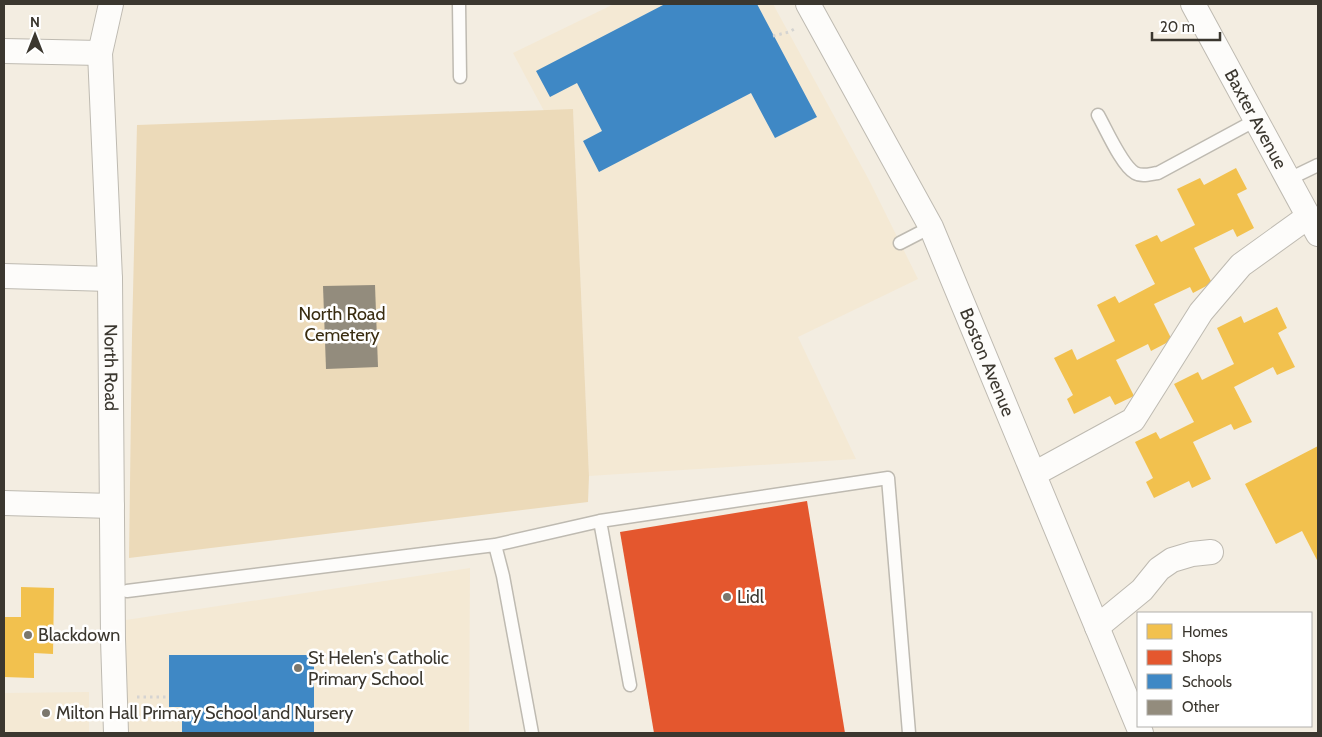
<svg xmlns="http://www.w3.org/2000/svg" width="1322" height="737" font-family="Cabin,sans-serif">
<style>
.built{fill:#f4e9d4}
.green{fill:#ecdab9}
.homes{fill:#f2c14e}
.shops{fill:#e4572e}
.schools{fill:#3f88c5}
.building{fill:#938c7d}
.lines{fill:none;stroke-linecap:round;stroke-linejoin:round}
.lane-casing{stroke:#bebab1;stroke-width:15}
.street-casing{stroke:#bebab1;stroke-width:26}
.path{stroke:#d5d4d1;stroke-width:3;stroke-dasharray:2.5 4;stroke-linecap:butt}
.lane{stroke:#fdfcfa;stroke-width:12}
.street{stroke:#fdfcfa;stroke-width:24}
.poi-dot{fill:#7b776d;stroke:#fff;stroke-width:2}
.labels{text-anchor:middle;stroke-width:5;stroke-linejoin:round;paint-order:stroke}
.street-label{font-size:18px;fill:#3b372f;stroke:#fff}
.park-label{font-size:18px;fill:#3a2d11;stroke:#fff}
.poi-label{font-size:18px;fill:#3b372f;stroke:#fff;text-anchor:start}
</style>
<rect width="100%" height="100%" fill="#f3ede1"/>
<!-- built -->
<path class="built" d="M614,4H773L869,180L918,279L798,337L856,459L589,476L573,110L544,111L513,53Z
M470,568L469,733H125L126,620Z
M89,692V733H4V693Z"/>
<!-- green -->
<path class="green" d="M573,109L589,476L588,502L129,558L132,335L137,125Z"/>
<!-- homes -->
<path class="homes" d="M1236,168L1247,189L1237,194L1254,228L1237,237L1233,229L1194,248L1212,283L1193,293L1190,287L1154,304L1172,340L1151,351L1148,344L1116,360L1134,396L1115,405L1110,396L1074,414L1067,399L1073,395L1054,358L1072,349L1077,360L1115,341L1097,305L1115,296L1119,303L1155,284L1135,245L1157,235L1161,242L1195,225L1177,189L1200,178L1204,185Z
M1277,307L1287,328L1278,333L1295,367L1277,375L1273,367L1234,387L1252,422L1234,430L1231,424L1193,442L1211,479L1192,488L1189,481L1154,498L1146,482L1153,478L1135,442L1156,432L1160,439L1194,422L1174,384L1198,372L1202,380L1234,364L1217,328L1241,316L1244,323Z
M1318,446V562L1302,531L1276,544L1245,484Z
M21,587L54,588L53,654L34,653V678L4,677V617H21Z"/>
<!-- shops -->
<path class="shops" d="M807,501L845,733H654L620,532Z"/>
<!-- schools -->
<path class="schools" d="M665,4H757L817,117L775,138L751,93L599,172L583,141L602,131L577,83L550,97L536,71Z
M169,655H314V733H182V707H169Z"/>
<!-- building -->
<path class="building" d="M375,285L378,367L326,369L323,286Z"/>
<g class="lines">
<defs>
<path id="lane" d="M459,4L460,77
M1098,115C1106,129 1122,166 1135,173C1142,177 1150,174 1158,173L1256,120
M1289,179L1318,165
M900,243L931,227
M600,521L630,685
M495,545L503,576L532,733
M127,591L495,545L600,521L888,478L909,733"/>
<g id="street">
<path id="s1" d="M111,4L100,53L110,279L113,639L116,733"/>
<path id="s2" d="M808,4L931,227L1141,733"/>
<path id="s3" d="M1193,4L1318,234"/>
<path d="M4,51L100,53"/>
<path d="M4,276L110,279"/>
<path d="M1034,474L1133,420L1201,312L1241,265L1309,216"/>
<path d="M4,503L112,506"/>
<path d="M1097,627L1142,590L1159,569L1172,560L1192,554L1211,552"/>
</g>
</defs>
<!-- lane casing -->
<use href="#lane" class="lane-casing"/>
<!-- street casing -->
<use href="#street" class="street-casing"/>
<!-- path -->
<path class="path" d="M773,36L789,32L796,28
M137,697H169"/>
<!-- lane -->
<use href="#lane" class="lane"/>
<!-- street -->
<use href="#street" class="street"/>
</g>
<!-- markers -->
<g class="poi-dot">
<circle cx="727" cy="597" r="5"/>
<circle cx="28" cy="635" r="5"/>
<circle cx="298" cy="668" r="5"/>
<circle cx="46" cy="713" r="5"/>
</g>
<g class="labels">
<!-- street labels -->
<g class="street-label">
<text dy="6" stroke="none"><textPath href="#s3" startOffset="131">Baxter Avenue</textPath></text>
<text dy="6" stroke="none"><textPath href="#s2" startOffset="401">Boston Avenue</textPath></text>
<text dy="6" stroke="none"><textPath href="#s1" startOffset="365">North Road</textPath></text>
</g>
<!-- park labels -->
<g class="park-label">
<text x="342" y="320">North Road<tspan x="342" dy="21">Cemetery</tspan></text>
</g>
<!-- poi labels -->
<g class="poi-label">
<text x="737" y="603">Lidl</text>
<text x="38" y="641">Blackdown</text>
<text x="308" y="664">St Helen's Catholic<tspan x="308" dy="21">Primary School</tspan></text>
<text x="56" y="719">Milton Hall Primary School and Nursery</text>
</g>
</g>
<!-- border -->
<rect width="1322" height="737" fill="none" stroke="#3b372f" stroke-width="10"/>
<!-- legend -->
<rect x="1137" y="612" width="175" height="115" fill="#ffffff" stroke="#b1afac"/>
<rect x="1147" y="624" width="25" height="15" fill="#f2c14e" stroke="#b1afac"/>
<text x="1182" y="637" font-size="15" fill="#3b372f">Homes</text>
<rect x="1147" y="650" width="25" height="15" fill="#e4572e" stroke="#b1afac"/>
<text x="1182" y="662" font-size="15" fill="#3b372f">Shops</text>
<rect x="1147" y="674" width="25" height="15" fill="#3f88c5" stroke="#b1afac"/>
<text x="1182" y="687" font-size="15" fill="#3b372f">Schools</text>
<rect x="1147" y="700" width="25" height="15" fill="#938c7d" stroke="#b1afac"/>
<text x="1182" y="712" font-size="15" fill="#3b372f">Other</text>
<!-- north arrow -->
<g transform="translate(35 35)" stroke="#ffffff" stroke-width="4" paint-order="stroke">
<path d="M0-4L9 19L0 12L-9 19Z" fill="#3b372f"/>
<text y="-8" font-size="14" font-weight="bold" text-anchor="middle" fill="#3b372f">N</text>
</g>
<!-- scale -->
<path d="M1152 32v8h68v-8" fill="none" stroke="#3b372f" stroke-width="2.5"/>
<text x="1160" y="32" font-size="15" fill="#3b372f" stroke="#ffffff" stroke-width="4" paint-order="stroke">20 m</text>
</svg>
